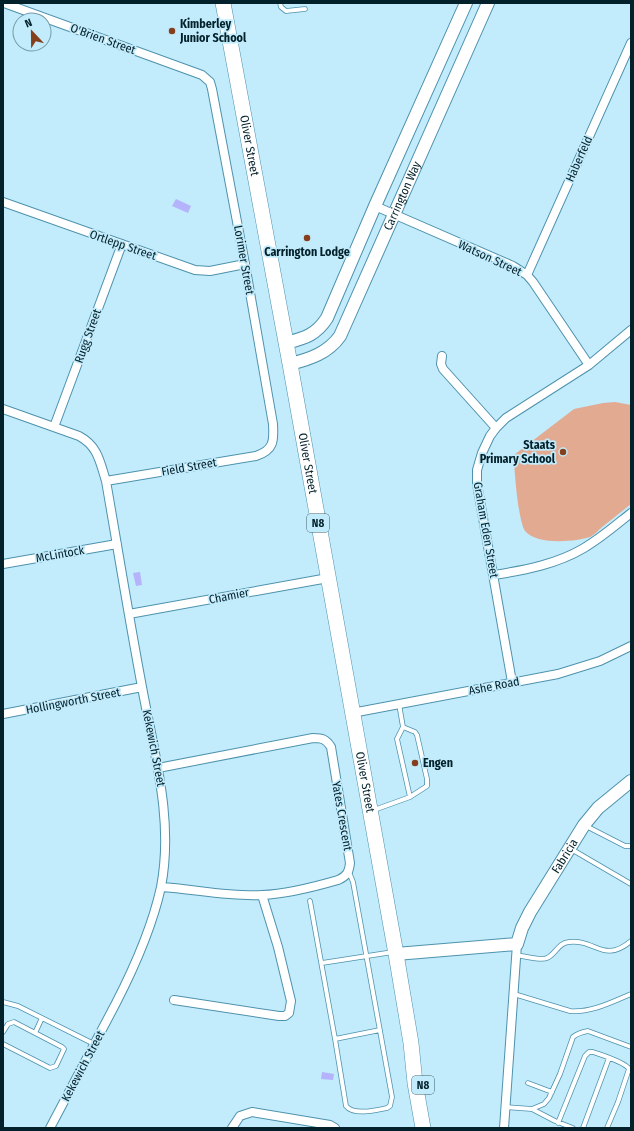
<svg xmlns="http://www.w3.org/2000/svg" width="634" height="1131" font-family="'Fira Sans Condensed',sans-serif">
<style>
.green{fill:#e3aa92}
.water{fill:#b4b3fc}
.lines{fill:none;stroke-linecap:round;stroke-linejoin:round}
.lane-casing{stroke:#4d92ad;stroke-width:5.5}
.street-casing{stroke:#4d92ad;stroke-width:10}
.secondary-casing{stroke:#4d92ad;stroke-width:14}
.highway-casing{stroke:#4d92ad;stroke-width:16}
.lane{stroke:#fff;stroke-width:4}
.street{stroke:#fff;stroke-width:8}
.secondary{stroke:#fff;stroke-width:12}
.highway{stroke:#fff;stroke-width:15}
.poi-dot{fill:#863f1c;stroke:#c2ebfb;stroke-width:1.5}
.labels{text-anchor:middle;stroke-width:3.5;stroke-linejoin:round;paint-order:stroke}
.shield{fill:#c2ebfb;stroke:#3c5e69;stroke-width:1}
.shield-label{font-size:11px;font-weight:bold;fill:#03212b}
.poi-label{font-size:12px;font-weight:bold;fill:#03212b;stroke:#c2ebfb;text-anchor:start}
.street-label{font-size:12px;fill:#03212b;stroke:#c2ebfb}
</style>
<rect width="100%" height="100%" fill="#c2ebfb"/>
<!-- green -->
<path class="green" d="M615,402L631,405V504C621,512 612,519 602,527C599,530 594,535 590,537C575,542 536,545 525,531C518,520 514,469 514,455L574,409L603,403Z"/>
<!-- water -->
<path class="water" d="M176,199L191,206L188,213L172,206Z
M140,572L142,585L136,586L133,573Z
M322,1072L334,1074L333,1080L321,1079Z"/>
<g class="lines">
<defs>
<path id="lane" d="M280,3L281,7L286,11L305,9
M399,704L403,727L397,739L410,797
M374,810L410,797L427,786V779L417,735L415,732L403,727
M586,826L625,846H631
M571,849L631,884
M310,901L335,1039L346,1106C354,1116 377,1110 387,1108L390,1106L392,1097L353,882L349,872
M516,955C524,956 541,961 547,958C556,954 558,943 569,942C596,939 603,964 631,941
M322,963L393,952
M514,994L570,1011C591,1013 612,1002 631,994
M3,1002L18,1006L94,1044
M3,1032L8,1024L14,1022L62,1047L64,1049L56,1066L50,1068L3,1044
M35,1033L42,1018
M335,1039L380,1030
M528,1083L552,1092
M506,1107L532,1109L544,1104L549,1098L560,1074L573,1037C578,1033 582,1032 588,1031L631,1047
M532,1109L555,1121L573,1128
M558,1123L585,1056L589,1052H593C601,1055 625,1062 629,1069L618,1102L607,1128
M583,1128L609,1058"/>
<path id="street" d="M4,3L202,75L210,82L212,89L245,264L273,424C274,441 274,450 256,456L106,481
M3,202L195,270L210,271L245,264
M375,206L513,266L527,275L533,282L589,365
M527,275L631,43
M442,356L441,364L443,369L496,428
M3,409L79,436C98,446 100,462 106,481C118,550 129,618 142,687C154,753 174,820 161,887C152,928 135,966 116,1003L50,1128
M54,427L122,244
M3,564L117,544
M494,575C526,570 557,564 584,548C601,538 616,525 631,513
M129,614L328,578
M512,682L477,484V470L482,453L490,436L496,428L506,418L589,365L631,330
M352,713L558,674L600,661L631,646
M3,714L142,687
M158,768L313,738C322,738 326,739 331,747L350,863C349,872 347,876 338,880C314,887 288,894 262,895C229,897 194,889 161,887
M174,1000L279,1016H285L289,1013L291,1001L278,947L262,895
M232,1128L240,1116L252,1112L330,1125L335,1128
M504,1128L517,944"/>
<g id="secondary">
<path d="M286,343C305,338 316,335 327,318L375,206L466,3"/>
<path id="s1" d="M290,364C310,359 328,353 340,336L488,3"/>
<path id="s2" d="M396,954L517,944L522,928L530,912L584,825L598,808L631,781"/>
</g>
<g id="highway">
<path id="s3" d="M223,3L290,364L396,954L411,1043L415,1083L423,1128"/>
</g>
</defs>
<!-- lane casing -->
<use href="#lane" class="lane-casing"/>
<!-- street casing -->
<use href="#street" class="street-casing"/>
<!-- secondary casing -->
<use href="#secondary" class="secondary-casing"/>
<!-- highway casing -->
<use href="#highway" class="highway-casing"/>
<!-- lane -->
<use href="#lane" class="lane"/>
<!-- street -->
<use href="#street" class="street"/>
<!-- secondary -->
<use href="#secondary" class="secondary"/>
<!-- highway -->
<use href="#highway" class="highway"/>
</g>
<!-- markers -->
<g class="poi-dot">
<circle cx="172" cy="31" r="4"/>
<circle cx="307" cy="238" r="4"/>
<circle cx="563" cy="452" r="4"/>
<circle cx="415" cy="763" r="4"/>
</g>
<g class="labels">
<!-- shield labels -->
<g class="shield">
<rect x="307" y="514" width="22" height="18" rx="3"/>
<rect x="412" y="1076" width="22" height="18" rx="3"/>
</g>
<g class="shield-label">
<text x="318" y="527">N8</text>
<text x="423" y="1089">N8</text>
</g>
<!-- poi labels -->
<g class="poi-label">
<text x="180" y="28">Kimberley<tspan x="180" dy="14">Junior School</tspan></text>
<text x="307" y="256" text-anchor="middle">Carrington Lodge</text>
<text x="555" y="449" text-anchor="end">Staats<tspan x="555" dy="14">Primary School</tspan></text>
<text x="423" y="767">Engen</text>
</g>
<!-- street labels -->
<g class="street-label">
<text transform="translate(103 39) rotate(20)" y="4">O'Brien Street</text>
<text dy="4" stroke="none"><textPath href="#s3" startOffset="145">Oliver Street</textPath></text>
<text transform="translate(579 159) rotate(-66)" y="4">Haberfeld</text>
<text dy="4" stroke="none"><textPath href="#s1" startOffset="212">Carrington Way</textPath></text>
<text transform="translate(123 245) rotate(19)" y="4">Ortlepp Street</text>
<text transform="translate(490 258) rotate(25)" y="4">Watson Street</text>
<text transform="translate(244 260) rotate(80)" y="4">Lorimer Street</text>
<text transform="translate(88 336) rotate(-70)" y="4">Rugg Street</text>
<text dy="4" stroke="none"><textPath href="#s3" startOffset="468">Oliver Street</textPath></text>
<text transform="translate(189 467) rotate(-10)" y="4">Field Street</text>
<text transform="translate(486 530) rotate(80)" y="4">Graham Eden Street</text>
<text transform="translate(60 554) rotate(-10)" y="4">McLintock</text>
<text transform="translate(229 596) rotate(-11)" y="4">Chamier</text>
<text transform="translate(494 686) rotate(-11)" y="4">Ashe Road</text>
<text transform="translate(73 701) rotate(-11)" y="4">Hollingworth Street</text>
<text transform="translate(154 748) rotate(79)" y="4">Kekewich Street</text>
<text dy="4" stroke="none"><textPath href="#s3" startOffset="792">Oliver Street</textPath></text>
<text transform="translate(342 816) rotate(80)" y="4">Yates Crescent</text>
<text dy="4" stroke="none"><textPath href="#s2" startOffset="222">Fabricia</textPath></text>
<text transform="translate(83 1066) rotate(-62)" y="4">Kekewich Street</text>
</g>
</g>
<!-- border -->
<rect width="634" height="1131" fill="none" stroke="#03212b" stroke-width="8"/>
<!-- north arrow -->
<g transform="translate(32 32) rotate(338)"><circle r="19" fill="#c2ebfb" stroke="#769aa8"/>
<path d="M0-3L7 15L0 10L-7 15Z" fill="#863f1c"/>
<text y="-6" font-size="11" font-weight="bold" text-anchor="middle" fill="#03212b">N</text>
</g>
</svg>
